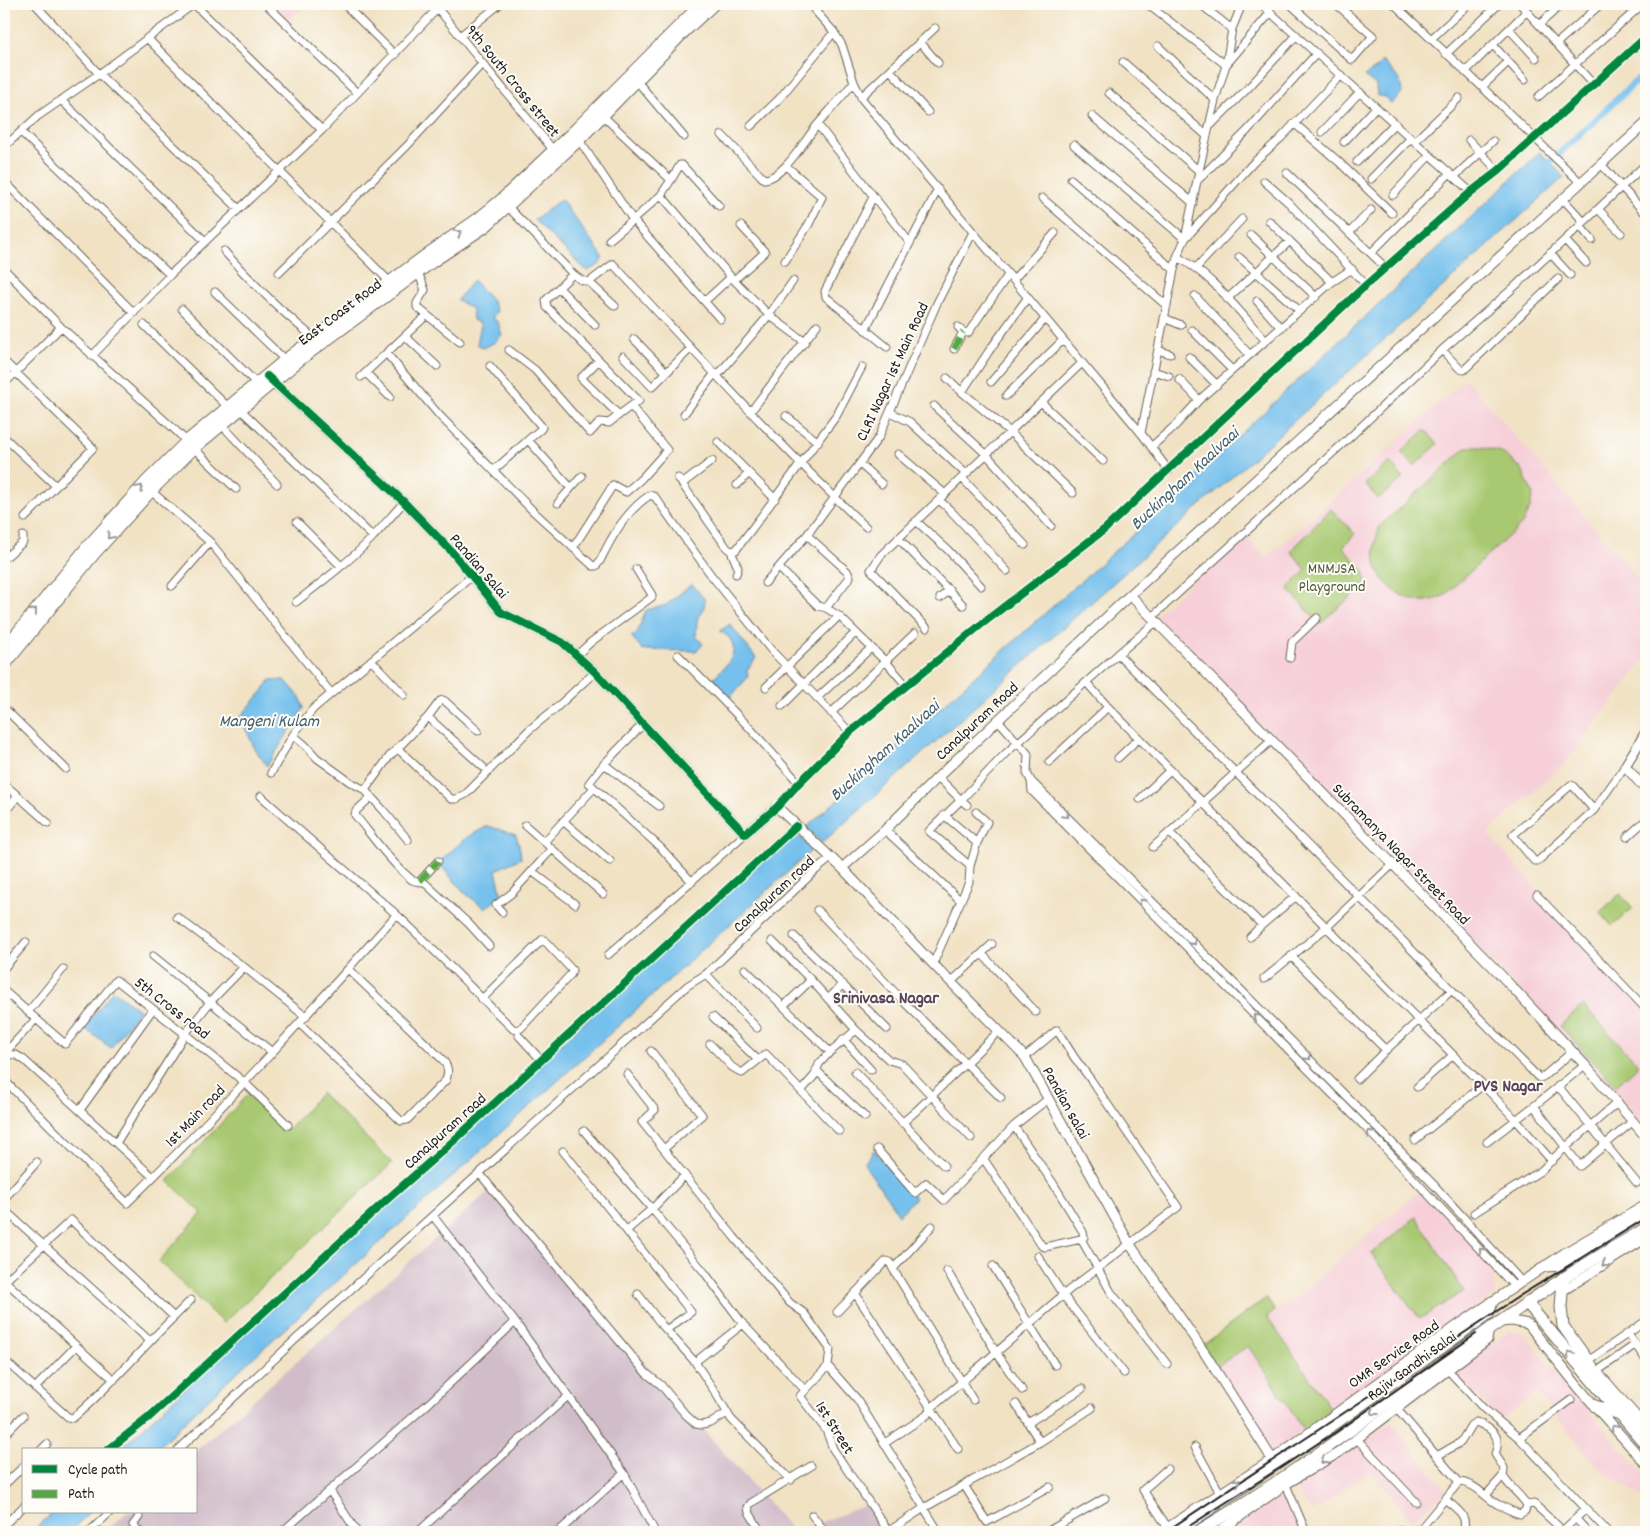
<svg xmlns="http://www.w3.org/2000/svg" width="1650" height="1536" font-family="Dekko,sans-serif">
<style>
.built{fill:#f6cfd8}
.industrial{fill:#d1bdca}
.green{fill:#a8c971;stroke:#627246}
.water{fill:#74c0ed;stroke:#486e84}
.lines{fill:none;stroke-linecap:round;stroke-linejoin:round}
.canal{stroke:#74c0ed;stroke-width:7}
.minor-casing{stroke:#676157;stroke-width:9}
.tertiary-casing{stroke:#676157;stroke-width:11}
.primary-casing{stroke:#676157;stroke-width:13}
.minor{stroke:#fff;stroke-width:7}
.tertiary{stroke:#fff;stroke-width:9}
.primary{stroke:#fff;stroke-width:11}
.rail{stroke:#1c1c1c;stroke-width:2}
.quiet{stroke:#52a943;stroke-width:6;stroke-dasharray:12 6;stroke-linecap:butt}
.cycleway-casing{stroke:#fdfcf7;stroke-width:11}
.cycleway{stroke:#00873e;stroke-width:8}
.oneway{stroke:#999}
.labels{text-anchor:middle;stroke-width:4;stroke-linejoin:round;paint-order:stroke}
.street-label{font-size:16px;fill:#1c1c1c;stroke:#fdfcf7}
.park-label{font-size:16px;fill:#4d593a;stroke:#fdfcf7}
.water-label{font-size:18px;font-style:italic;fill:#3f5e70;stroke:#fdfcf7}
.neighbourhood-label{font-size:18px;font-weight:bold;fill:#5b4659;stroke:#fdfcf7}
</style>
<rect width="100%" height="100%" fill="#fdfcf7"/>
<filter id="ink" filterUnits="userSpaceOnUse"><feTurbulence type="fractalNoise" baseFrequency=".02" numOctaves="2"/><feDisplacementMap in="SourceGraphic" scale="10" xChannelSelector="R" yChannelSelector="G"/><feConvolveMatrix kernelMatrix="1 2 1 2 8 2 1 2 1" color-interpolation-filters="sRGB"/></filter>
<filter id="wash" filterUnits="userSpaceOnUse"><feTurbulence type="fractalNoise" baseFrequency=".0096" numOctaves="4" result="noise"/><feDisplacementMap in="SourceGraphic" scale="20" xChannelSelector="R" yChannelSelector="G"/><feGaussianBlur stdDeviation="1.12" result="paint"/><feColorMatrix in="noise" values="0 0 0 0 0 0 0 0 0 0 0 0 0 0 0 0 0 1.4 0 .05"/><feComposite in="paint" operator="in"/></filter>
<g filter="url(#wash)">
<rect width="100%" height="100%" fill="#f1e2c4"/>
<!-- built -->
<path class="built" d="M272,4H305L289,20Z
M1466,379L1646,588V658L1563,765L1487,833L1646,1011V1129L1607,1081L1388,854L1155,616L1244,534L1266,559Z
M1422,1188L1493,1270L1494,1295L1332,1410L1267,1317L1301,1293Z
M1509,1331L1523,1332L1557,1375L1646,1477V1503L1642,1498L1594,1464L1537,1392L1501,1419L1453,1373Z
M1248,1346L1304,1430L1272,1452L1216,1367Z
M1391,1422L1446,1491L1412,1521L1371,1470L1312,1512L1296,1488Z
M1286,1494L1303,1532H1236L1233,1528Z"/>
<!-- industrial -->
<path class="industrial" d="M490,1190L794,1532L869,1504L886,1532H105L127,1512H196V1451Z"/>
<!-- green -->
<path class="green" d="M1425,430L1438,444L1414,466L1401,452Z
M1467,447H1481L1501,452L1521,468L1533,494L1530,508L1522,524L1445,595C1437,599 1428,602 1419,601C1400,599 1377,580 1375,561C1373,549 1376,537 1380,526Z
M1390,462L1403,478L1378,499L1365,484Z
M1331,509L1355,534L1343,547L1364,571L1366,578L1364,585L1320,624L1289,590L1290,586L1306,570L1291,551Z
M1620,894L1633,908L1612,926L1600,912Z
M1583,1005L1639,1065L1616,1086L1560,1026Z
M321,1093L392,1163L223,1323L159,1261L202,1213L168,1181L247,1095L287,1131Z
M1416,1217L1464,1291L1420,1319L1371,1254Z
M1266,1298L1275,1311L1267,1317L1332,1410L1304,1430L1248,1346L1216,1367L1202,1346Z"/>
<!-- water -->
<path class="water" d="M1382,61L1400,80L1402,93L1391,104L1384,96H1377L1376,85L1364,76L1376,69Z
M1540,152L1564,177L1240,470L822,843L806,828L1159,511Z
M561,199L603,257V260L599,265L587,271L534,220Z
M473,280L492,301L497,311L492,318L498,322L502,335L495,342L484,348L477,344L481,324L473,320L472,309L457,300Z
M692,584L705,600L704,607L697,620L696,636L703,644L697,651L643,650L631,636L637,633L646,610L666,605Z
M730,624L756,658L747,670L748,677L728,700L717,688L712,679C722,669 741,655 730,639C728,636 723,633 720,631Z
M285,680L300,697L304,708L267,766L255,749L240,717L263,691L269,681Z
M488,826L516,835L520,849L521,858L496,870L502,896L485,908L467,895L438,863L467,837Z
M793,830L812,850L223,1385L155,1450H119L206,1369Z
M113,990L139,1010L111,1048L84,1028Z
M874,1150L915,1198L899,1215L864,1164Z
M53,1512H90L69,1532H32Z"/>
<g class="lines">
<!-- canal -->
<path class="canal" d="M1544,168L1646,72"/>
</g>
</g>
<g filter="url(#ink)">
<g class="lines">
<defs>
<path id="minor" d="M35,4L99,74L239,209
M194,4L322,130
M266,4L357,93
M344,4L395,55
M434,4L554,151
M809,4L834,32L842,45L854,82L862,99L1141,433L1169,471
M1147,4L1226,65L1271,12
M1200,4L1232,29
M1261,4L1471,192
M1290,4L1352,60L1373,36L1336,4
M1394,4L1482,87L1581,183
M1457,4L1463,10
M1520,4L1594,85
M1540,24L1562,4
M1509,29L1536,58
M460,36L500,4
M147,38L390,282
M1431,39L1469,4
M920,42L938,63
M1557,43L1601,4
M1493,45L1525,80
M1158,46L1215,100
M1446,54L1498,5
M1123,62L1207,136
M890,70L928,112
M1465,72L1527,11
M636,80L684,137
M1482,87L1508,62
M1109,93L1199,171
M861,97L935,28
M1538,97L1643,4
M61,100L205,241
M602,115L671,180L680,165H682L719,206
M1092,116L1193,203
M1294,123L1339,162L1392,213
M818,125L910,243
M751,126L779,99L834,32
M1210,126L1251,85L1297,35
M21,132L170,275
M1322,132L1360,92
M722,135L760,175L764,179C783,179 806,138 818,124C830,110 842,97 854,82
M579,140L633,220L609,240
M1469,140L1498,171
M1415,141L1459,98
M1344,142L1376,107
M1074,145L1185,239L1253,163L1281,138L1341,75
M4,147L38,116L99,74L194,4
M1357,162L1395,123
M1601,164L1644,212
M1287,173L1386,268
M1454,177L1493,141
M1071,179L1174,270
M1371,179L1411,138
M671,180L661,195L633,220L720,319
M4,181L134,313
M1197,181L1247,131L1317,53
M1264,181L1289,203L1366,285
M661,195L731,277L769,315L805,342
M1393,195L1430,155
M873,197L825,291L826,297L887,347
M1042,198L1167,306
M508,207L573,274L546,300L547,307L639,401L631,406L667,450L641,479L626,492L613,485L573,548
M1598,209L1621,233
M1269,221L1332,282
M1584,222L1646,164
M1580,226L1592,240
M1349,233L1371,210
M1251,235L1316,297
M1565,240L1586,263
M224,251C251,282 282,312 314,338
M1371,253L1450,173
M1550,253L1570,275
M1177,257C1212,274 1240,313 1266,341
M1239,257L1300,311
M785,261L809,224L822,197L786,166
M1196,268L1242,219
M4,269L61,327L173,428L236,489
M418,272L425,290L417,303V307L460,342
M279,273L407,146L482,64
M573,274L581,280L589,282L613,264C696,353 777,444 866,527
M734,280L765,252L741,226
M1013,280L1055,233
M589,282L615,306
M559,288L595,325
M215,292L285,360
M1195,296L1250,355
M1227,299L1290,241
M705,301L731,277
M1257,301L1281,328
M182,309L257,384
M1164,318L1181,325
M144,325L228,407
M958,327L963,332L968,333L1008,275
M865,330L938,189
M1192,330L1232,370
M405,336L437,366
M634,339L666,372
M954,349L963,332
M509,350L535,370L590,433L600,422L609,423L619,415
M1158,350L1170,354
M1442,350L1460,369L1464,370L1558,279
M387,354L439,415L533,511L593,566H596L600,561C612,536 626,511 650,495L655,497L711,575L771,650L850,732
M92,356L170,275L322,130L438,8
M623,356L652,387L691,348
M1189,357L1217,385
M599,360L581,378L619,415L631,406
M4,361L93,448L25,518
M490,366L542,427L541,429L528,440
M1153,371L1169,376
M366,373L390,397
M717,376L769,315L793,281
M361,377L427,315
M947,378L962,392L1010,432L1073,493
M1179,379L1199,400
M991,382L1045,319
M4,384L61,327
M962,392L989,351L1028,297
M1006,396L1063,340
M1041,402L1103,461
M934,406L986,454L1051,526
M241,410L373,537
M751,411L817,325
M890,412L910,422L966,474
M684,414L715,373
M786,416L818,442
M222,425L277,484
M1141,433L1174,270L1177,257L1185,239L1199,171L1215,100L1226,65L1232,29L1242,4
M4,437L56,486
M718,442L775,499
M1151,447L1176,425L1199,400L1332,282L1352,269
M898,454L945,494
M860,464L882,484
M494,470L528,440L571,488L558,503
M678,478L727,548L731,551L736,550L837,415L862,367
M962,478L1025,545
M682,484L712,461
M737,485L749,473
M571,488L582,476
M151,491L210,542L331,693
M939,500L950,510L1007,571
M916,521L948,550L981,586
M297,522L341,566
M807,535L847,571L850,577L826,608
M898,538L963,605
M731,551L738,568L736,574
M7,556L23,542V536
M779,568L818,606L826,608L839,616L888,664L906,685
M765,583L807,535L879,437L937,303L973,232
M172,586L210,542
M940,598L950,590
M296,602C323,581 350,561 373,537C384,525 394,513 404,502
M1152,617L1348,439L1442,350L1511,290L1584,222L1564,200
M927,628L871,570L881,555L1082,363
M1118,654L1157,621
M577,655L591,642L652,597V595L636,569
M678,655L747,725L799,783
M1290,658L1292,642L1317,618
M371,660L404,695
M1087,683L1108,707L1483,1085L1516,1120L1552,1161
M766,687L839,616
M817,698L871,648
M782,706L855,633
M4,708L66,769
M831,713L915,633
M428,717L483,767
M998,720L1028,754L1027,773L1031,781L1032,791L1364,1126L1515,1287
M643,724L604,764L589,783L661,848L692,882
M293,735L305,745L317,758L350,782L365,790L384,811L408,840
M397,748L451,799H456L466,794L529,730L556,708L595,672
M1118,758L1139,738
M1049,762L1108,707
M604,764L659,806
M271,773L293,735L313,709L472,576
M938,777L961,800L1005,754L1118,654L1538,1077L1540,1078L1544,1076L1572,1052
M1031,781L1249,998L1434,1185L1522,1282
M4,784L18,796L4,813
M365,790L389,757L428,717L440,701L443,700L446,702L478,731
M18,796L48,823
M261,796C305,836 351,875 396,914C436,951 474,991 513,1029L517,1030L521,1028L571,974L572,970L543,939L482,999
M371,797L356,811L355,815C373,837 390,862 412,880C417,883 421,880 426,884L469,924L489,946
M1140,799L1170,770
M967,805L961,800L929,831L970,866
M777,807L799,783L850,732L983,623L1105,529L1366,285L1471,192L1498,171L1646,37
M1594,810L1573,786L1571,785L1513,835L1534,861H1538L1594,810L1625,766
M944,815L977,843
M563,821L610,861
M525,825L603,894
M885,830L961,901
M1169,832L1262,925L1296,896
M1627,837L1646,820
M544,842L594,788
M1153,847L1272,740
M533,872L575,904
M420,881L438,861
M1537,895L1646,1009
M817,910L904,1002L1001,1098
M502,912L496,905L512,893L552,849
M177,917L244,967L306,1017
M794,936L887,1029
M1250,937L1262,925
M772,941L811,980L856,1030L889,1060L902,1064L971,1138
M982,954L1036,1012
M608,955L745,834
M153,956L272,1052
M1291,956L1386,1050
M933,964L969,882L970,866L977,843L987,822L976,812
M4,968L26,942
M745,969L830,1052L856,1030
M706,974L757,1028
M1264,979L1327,927L1393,864
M951,982L992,944
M4,991L65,1044L116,980L185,1034L244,1082L288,1125
M828,999L843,984
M784,1006L811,980
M28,1012L63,969
M713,1017L758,1060
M300,1024L401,1121L407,1120L446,1080C449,1071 448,1067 443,1060L348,969
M519,1036L542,1061
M843,1039L871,1070
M710,1044L732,1067L742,1073L766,1054L839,1131
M651,1051L702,1115L664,1149
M5,1053L36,1019
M4,1054L16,1055L23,1059L153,1177
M816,1070L865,1117
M855,1072L944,1166
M627,1074L655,1110L642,1122L734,1237L790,1303L804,1313L830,1349L828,1366L800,1396L826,1430L833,1449L889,1532
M1357,1079L1386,1050L1452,990
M4,1080L127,1203C221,1111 309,1013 396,915
M1558,1086L1637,1183
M1417,1087L1453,1055
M802,1090L815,1075L819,1064L830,1052
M1534,1106L1580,1166L1633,1121
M80,1110L153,1009
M902,1123L916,1111L999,1031
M584,1131L652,1209L705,1273L743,1324L805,1390
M1415,1140L1483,1085
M1487,1142L1534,1106L1585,1065
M116,1143L185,1034L211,1001L244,967
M877,1149L915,1193L926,1183L944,1200L1014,1126L1048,1099
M563,1151L691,1312L666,1330
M983,1158L1042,1246L1045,1247L1081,1239L1084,1237L1083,1232L1053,1183L1014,1126
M480,1174L646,1373L661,1385L685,1414L696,1424L702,1425L711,1423L727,1413
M4,1199L37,1162
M4,1207L8,1213L150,1341
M1474,1213L1542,1170L1558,1154L1618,1102
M433,1216L515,1322L624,1473L655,1532
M932,1226L893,1269L973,1400
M627,1230L652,1209L685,1175
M1081,1239L1111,1292L1167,1364
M1038,1256L1063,1295L1124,1373
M993,1266L1055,1365
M947,1271L996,1352L1022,1390
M4,1280L114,1380
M855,1293L958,1449
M638,1294L661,1324L695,1362L715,1392L731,1419L791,1480
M837,1312L886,1261L890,1262L893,1269
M174,1317L191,1300
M1628,1334L1646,1360
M4,1360L68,1417L73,1418C110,1387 140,1350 174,1317L71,1220L5,1281
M1588,1361L1646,1321
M695,1362L743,1324
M828,1366L857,1399L939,1532
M1447,1369L1483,1408L1519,1438L1608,1532
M1596,1372L1636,1344
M35,1388L76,1346
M1016,1404L1028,1423
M1396,1408L1459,1482L1422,1527L1412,1532L1400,1530L1397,1532
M4,1435L23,1416
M1356,1438L1416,1502
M1519,1438L1571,1400
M1040,1442L1092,1408
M885,1443L927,1415L930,1409L1069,1290L1178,1207L1091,1080L1074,1057L1057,1030L1025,1057
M1195,1447L1220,1493
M41,1450L47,1444
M108,1450L147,1419L383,1203L449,1145L796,826
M178,1450L296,1339L660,1010L687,986L706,974L816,870L831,858
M1437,1456L1461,1442L1471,1425L1476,1422C1493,1429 1502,1436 1495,1454L1504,1468L1503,1476C1509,1487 1520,1494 1527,1505L1525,1511L1520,1514C1514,1512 1503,1507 1497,1504C1483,1496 1476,1483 1459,1482
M1167,1469L1143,1490L1168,1528
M1284,1480L1306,1532
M4,1485L24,1466
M964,1485L987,1522L1050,1487
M330,1491L357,1532
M1486,1495L1503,1476
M1445,1499C1457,1510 1469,1515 1463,1532
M1527,1505L1534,1504L1558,1526
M137,1512L139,1517L133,1525L140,1532
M812,1515L825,1532
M1576,1519L1588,1532
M4,1525L24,1506
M1422,1527L1428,1532
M889,1531L924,1508L1040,1442L1028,1423L1082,1389
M89,1532L110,1512
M282,1532L429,1403L515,1322
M418,1532L568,1396
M558,1532L624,1473
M761,1532L749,1512L748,1507L751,1503L811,1466
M1047,1532L1105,1498
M1561,1532L1586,1509"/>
<path id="tertiary" d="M269,378L404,502L453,553L501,612L562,642L595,672L745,834L777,807L842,868L933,964L1025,1057L1129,1243L1204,1352L1276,1465
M1130,595L1497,971L1585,1065L1646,1137
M1646,732L1625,766L1646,790
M842,868L885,830L938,777L1130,595L1646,123
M1562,1291L1646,1238
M1500,1322L1512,1321L1528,1324L1579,1388L1646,1464
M1161,1532L1273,1459L1461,1323L1566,1252L1646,1205
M1218,1532L1286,1484L1338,1453L1487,1340L1489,1329"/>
<path id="primary" d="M4,649L87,547L146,482L187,441L285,360L426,255L479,218L501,200L576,129L701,4
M4,666L94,554L151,491L194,448L301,359L432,262L486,226L579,140L686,30L714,4
M1546,1266L1560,1265L1646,1211
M1563,1278L1561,1307L1563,1326L1596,1372L1646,1429
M1527,1303L1646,1445
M1595,1406L1620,1414
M1175,1532C1282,1463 1385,1388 1488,1314L1492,1302
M1197,1532C1317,1462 1425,1372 1540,1294C1574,1270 1611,1249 1646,1228"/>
</defs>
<!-- minor casing -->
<use href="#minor" class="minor-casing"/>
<!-- tertiary casing -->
<use href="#tertiary" class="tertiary-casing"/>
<!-- primary casing -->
<use href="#primary" class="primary-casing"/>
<!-- minor -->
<use href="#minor" class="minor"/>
<!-- tertiary -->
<use href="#tertiary" class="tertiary"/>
<!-- primary -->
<use href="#primary" class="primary"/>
<!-- rail -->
<path class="rail" d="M1165,1532L1521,1295L1646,1218
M1180,1532L1339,1430L1476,1334"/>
<!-- quiet -->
<path class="quiet" d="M954,349L963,332
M420,881L438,861"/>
<defs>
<path id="cycleway" d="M267,376L404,502L453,553L501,612L562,642L595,672L745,834L777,807L799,783L850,732L983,623L1105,529L1366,285L1471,192L1498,171L1646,37
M108,1450L147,1419L383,1203L449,1145L796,826"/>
</defs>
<!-- cycleway casing -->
<use href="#cycleway" class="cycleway-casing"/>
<!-- cycleway -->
<use href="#cycleway" class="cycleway"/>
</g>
<!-- one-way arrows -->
<defs><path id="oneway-chevron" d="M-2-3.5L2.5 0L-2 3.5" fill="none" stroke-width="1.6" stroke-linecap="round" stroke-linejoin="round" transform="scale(1.25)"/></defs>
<g class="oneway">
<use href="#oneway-chevron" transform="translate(458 233) rotate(-35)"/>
<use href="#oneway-chevron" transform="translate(140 488) rotate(-48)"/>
<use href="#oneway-chevron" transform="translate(110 536) rotate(132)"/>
<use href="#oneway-chevron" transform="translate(34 611) rotate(-51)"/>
<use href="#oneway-chevron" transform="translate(1066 815) rotate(45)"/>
<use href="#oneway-chevron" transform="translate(1142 902) rotate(-135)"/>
<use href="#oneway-chevron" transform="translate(1193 942) rotate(45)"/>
<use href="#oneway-chevron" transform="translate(1256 1017) rotate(-135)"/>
<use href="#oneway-chevron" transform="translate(1308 1057) rotate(45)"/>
<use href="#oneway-chevron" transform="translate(1370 1133) rotate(-134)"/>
<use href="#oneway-chevron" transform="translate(1482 1251) rotate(-133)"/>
<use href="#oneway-chevron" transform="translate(1605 1264) rotate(147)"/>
<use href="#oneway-chevron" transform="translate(1570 1354) rotate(-130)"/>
<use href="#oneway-chevron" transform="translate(1374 1412) rotate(144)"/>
<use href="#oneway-chevron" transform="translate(1614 1428) rotate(-131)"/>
<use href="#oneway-chevron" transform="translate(1324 1461) rotate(147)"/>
<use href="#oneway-chevron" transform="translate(1237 1482) rotate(-33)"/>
</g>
</g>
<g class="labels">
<!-- street labels -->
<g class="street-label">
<text transform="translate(514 80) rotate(51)" y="6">9th South Cross street</text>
<text transform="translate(339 311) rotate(-37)" y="6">East Coast Road</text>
<text transform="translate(891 371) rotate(-65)" y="6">CLRI Nagar 1st Main Road</text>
<text transform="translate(480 565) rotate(49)" y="6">Pandian Salai</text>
<text transform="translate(976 720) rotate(-43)" y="6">Canalpuram Road</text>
<text transform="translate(1402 853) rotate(46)" y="6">Subramanya Nagar Street Road</text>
<text transform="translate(773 893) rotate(-43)" y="6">Canalpuram road</text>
<text transform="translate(173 1007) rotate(38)" y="6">5th Cross road</text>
<text transform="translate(1067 1102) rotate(61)" y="6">Pandian salai</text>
<text transform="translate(194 1115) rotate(-46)" y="6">1st Main road</text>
<text transform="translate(444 1130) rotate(-42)" y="6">Canalpuram road</text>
<text transform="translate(1393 1353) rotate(-35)" y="6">OMR Service Road</text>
<text transform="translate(1411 1365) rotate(-36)" y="6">Rajiv Gandhi Salai</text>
<text transform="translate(836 1427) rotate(58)" y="6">1st Street</text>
</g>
<!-- park labels -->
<g class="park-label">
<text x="1332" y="573">MNMJSA<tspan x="1332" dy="18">Playground</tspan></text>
</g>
<!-- water labels -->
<g class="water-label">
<text transform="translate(1184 478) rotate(-43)" y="6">Buckingham Kaalvaai</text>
<text x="269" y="726">Mangeni Kulam</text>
<text transform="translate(884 750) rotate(-42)" y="6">Buckingham Kaalvaai</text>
</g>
<!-- neighbourhood labels -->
<g class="neighbourhood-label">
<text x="886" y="1003">Srinivasa Nagar</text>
<text x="1508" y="1091">PVS Nagar</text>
</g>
</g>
<!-- margin -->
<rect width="1650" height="1536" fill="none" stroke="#fdfcf7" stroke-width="20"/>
<!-- legend -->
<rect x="22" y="1448" width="175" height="65" fill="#fdfcf7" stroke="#a3a29f"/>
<rect x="32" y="1465" width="25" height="8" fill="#00873e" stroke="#a3a29f"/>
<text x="68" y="1474" font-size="15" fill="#1c1c1c">Cycle path</text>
<rect x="32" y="1490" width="25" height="8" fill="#52a943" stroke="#a3a29f"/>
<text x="68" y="1498" font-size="15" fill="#1c1c1c">Path</text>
</svg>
